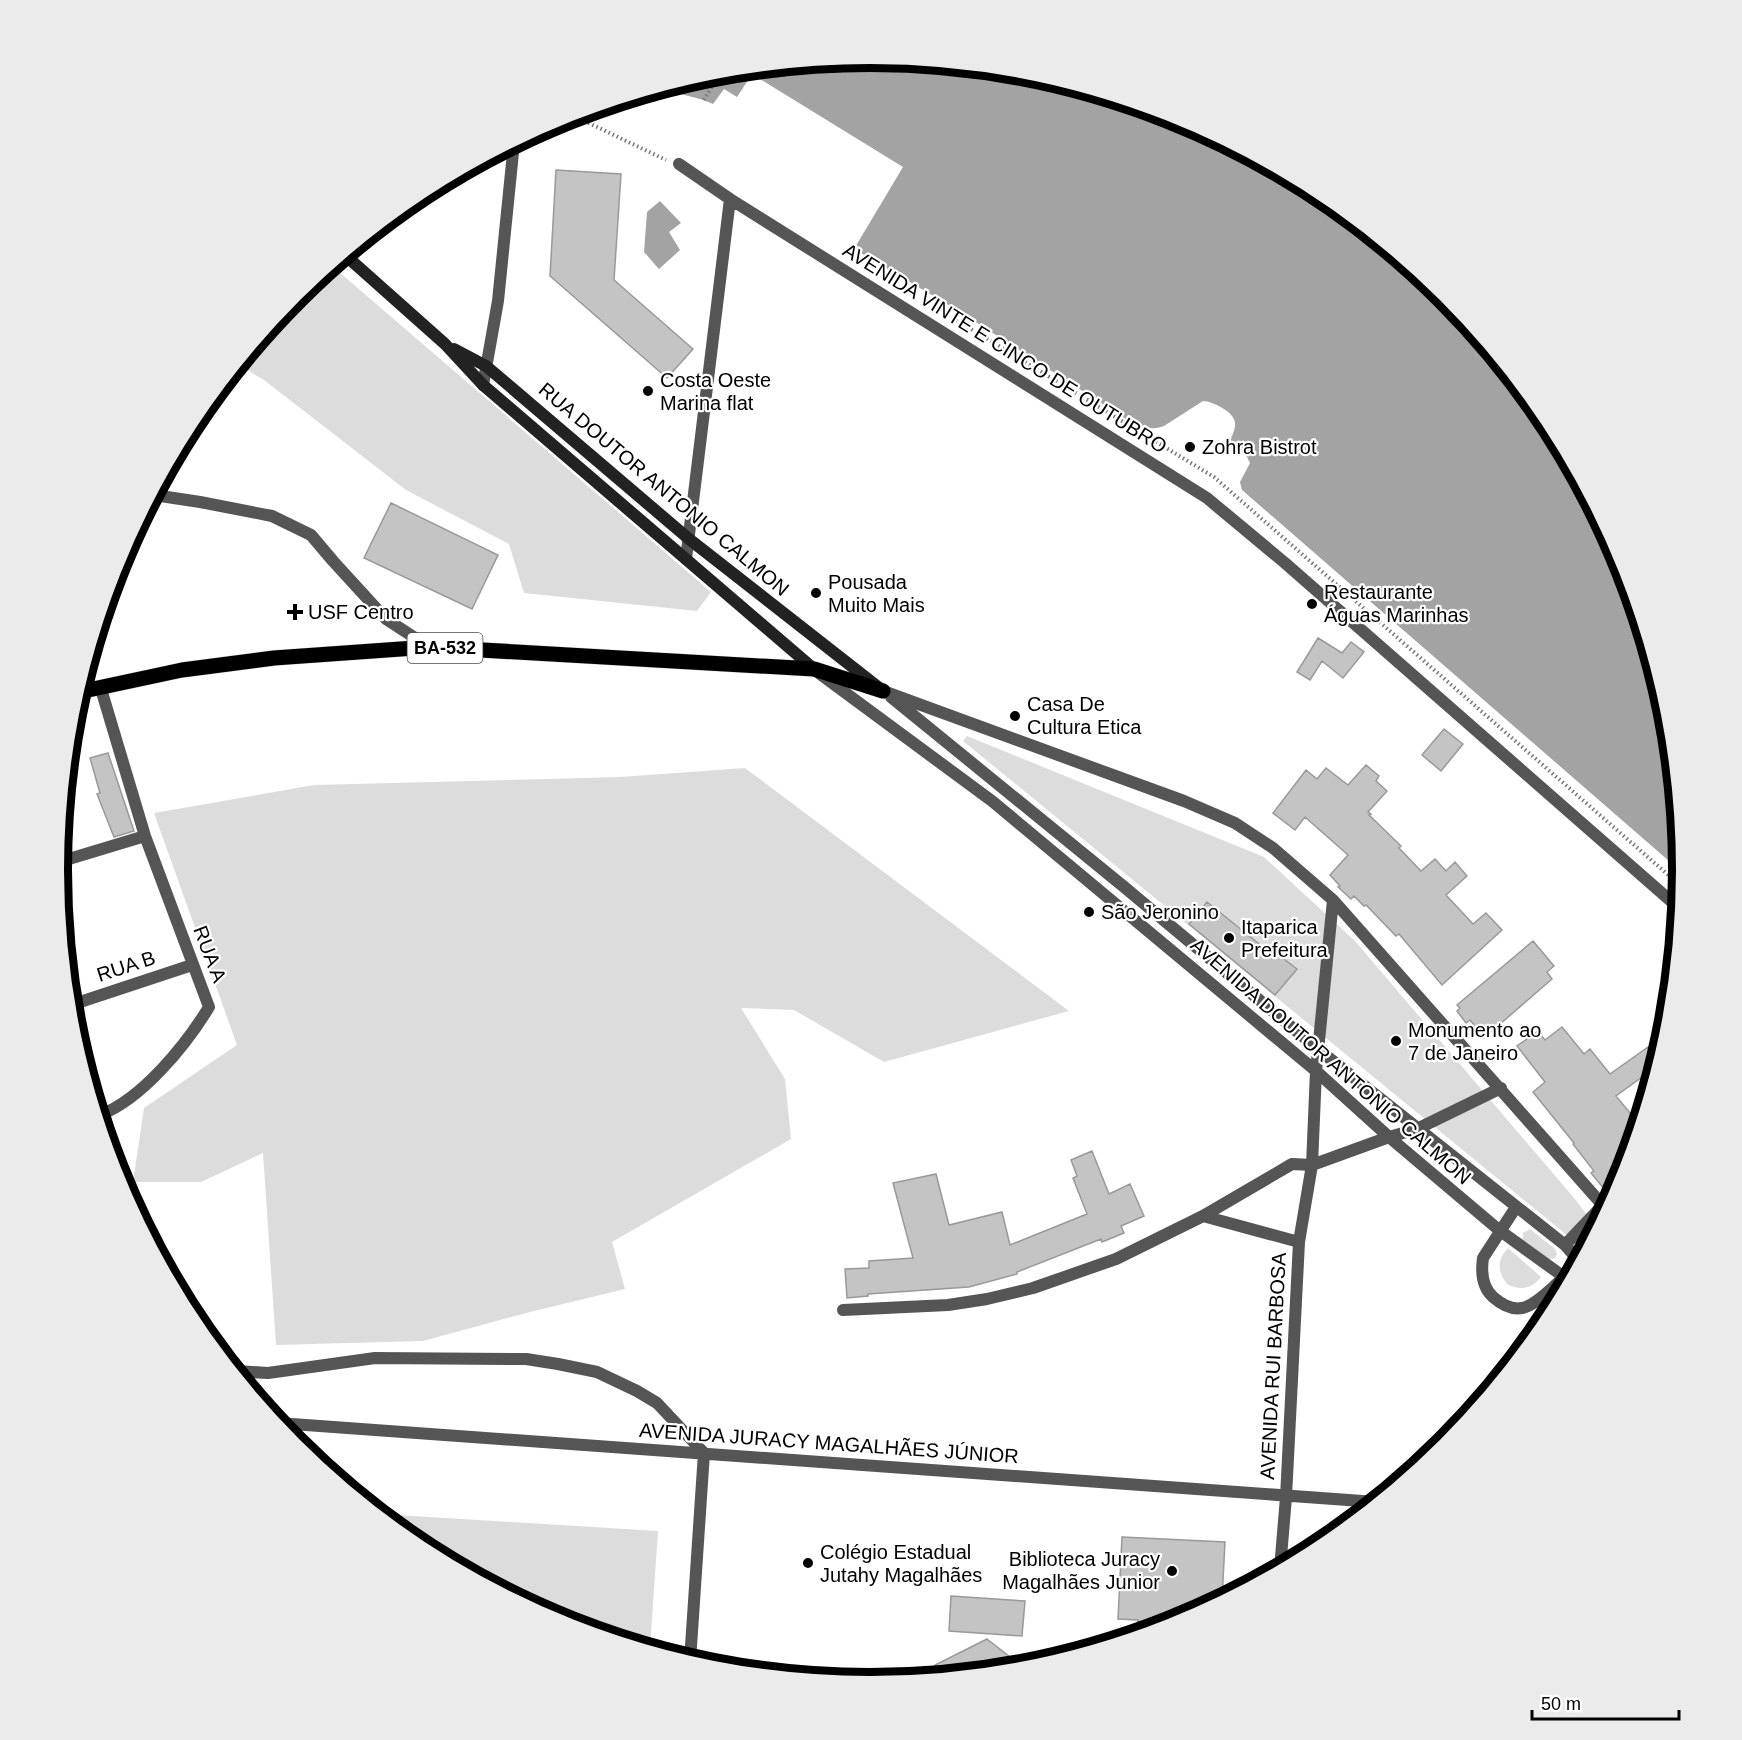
<svg xmlns="http://www.w3.org/2000/svg" width="1742" height="1740" font-family="Helvetica,sans-serif">
<style>
.green{fill:#dcdcdc}
.water{fill:#a3a3a3}
.building{fill:#c4c4c4;stroke:#999;stroke-width:1.5}
.lines{fill:none;stroke-linecap:round;stroke-linejoin:round}
.primary-casing{stroke:#dbdbdb;stroke-width:16}
.path{stroke:#777;stroke-width:4;stroke-dasharray:1.5 3;stroke-linecap:butt}
.street{stroke:#555;stroke-width:12}
.secondary{stroke:#222;stroke-width:12}
.primary{stroke:#000;stroke-width:15}
.poi-dot{fill:#000;stroke:#fff;stroke-width:2}
.labels{text-anchor:middle;stroke-width:4.5;stroke-linejoin:round;paint-order:stroke}
.shield{fill:#fff;stroke:#4c4c4c;stroke-width:1.5}
.shield-label{font-size:18px;font-weight:bold;fill:#000}
.street-label{font-size:20px;fill:#000;stroke:#fff}
.poi-label{font-size:20px;fill:#000;stroke:#fff;text-anchor:start}
.rim{fill:none;stroke:#000;stroke-width:8}
</style>
<rect width="100%" height="100%" fill="#fff"/>
<!-- green -->
<path class="green" d="M332,266L711,592L697,611L524,593L509,544L406,490L264,380L239,365L296,295Z
M967,736L1264,857L1355,941L1574,1198L1597,1228L1585,1250L963,741Z
M745,768L1069,1011L884,1062L794,1010L741,1008L785,1079L791,1139L612,1242L625,1289L526,1313L423,1341L276,1345L263,1153L201,1182H133L144,1108L237,1045L154,813L314,785L620,777Z
M1530,1229L1555,1249L1557,1254L1555,1258L1546,1260L1523,1240V1233Z
M1508,1248L1541,1277C1532,1289 1520,1291 1507,1284C1497,1271 1497,1260 1508,1248Z
M381,1514L658,1531L650,1648L560,1621L419,1546Z"/>
<!-- water -->
<path class="water" d="M871,57L1030,73L1182,119L1323,194L1446,295L1547,419L1622,559L1668,712L1684,874L1242,490L1240,482L1250,463L1247,457L1230,443C1231,436 1236,429 1235,423C1235,412 1212,401 1203,401L1164,426C1150,431 1142,427 1129,421L957,310L854,249L903,167L752,74L737,97L724,89L713,104C698,96 681,97 666,87L713,73Z
M660,201L681,223L669,232L680,250L659,269L644,252L647,212Z"/>
<!-- building -->
<path class="building" d="M556,170L621,174L614,280L693,349L667,378L550,276Z
M391,503L498,555L472,609L364,558Z
M1318,638L1342,653L1351,642L1364,652L1343,678L1322,661L1310,680L1297,672Z
M1444,729L1463,744L1441,771L1422,755Z
M108,753L134,831L114,837L97,794L100,793L90,758Z
M1366,765L1379,776L1376,781L1387,791L1368,812L1371,814L1369,815L1401,846L1399,848L1421,871L1435,859L1446,871L1455,862L1467,876L1446,895L1473,924L1486,913L1502,930L1442,985L1399,934L1396,936L1366,905L1364,906L1354,896L1351,899L1338,887L1340,886L1330,875L1348,855L1305,817L1295,830L1273,813L1306,770L1317,779L1326,768L1348,785Z
M1207,902L1274,956L1276,953L1297,969L1275,995L1189,924Z
M1533,941L1554,966L1547,972L1552,979L1484,1038L1470,1020L1466,1023L1457,1011L1460,1008L1457,1005Z
M1562,1027L1584,1054L1590,1049L1610,1074L1648,1047L1658,1062L1657,1066L1616,1096L1639,1124L1622,1181L1615,1195L1609,1187L1605,1190L1591,1173L1594,1171L1573,1144L1574,1143L1533,1092L1545,1082L1517,1046L1538,1031L1545,1040Z
M1092,1151L1109,1194L1130,1184L1144,1216L1121,1226L1124,1233L1102,1242L1101,1239L1017,1272V1274L969,1287L868,1294V1296L847,1298L845,1269L869,1268V1261L913,1258L893,1183L936,1174L949,1225L1002,1212L1010,1245L1087,1214L1073,1178L1077,1176L1071,1160Z
M1122,1537L1225,1542L1222,1600L1182,1621L1154,1630L1137,1629L1138,1620L1118,1619Z
M951,1596L1025,1601L1022,1636L949,1631Z
M987,1639L1024,1668L940,1676L935,1665Z"/>
<g class="lines">
<defs>
<path id="primary" d="M79,692L182,670L274,658L429,647L814,669L883,691"/>
</defs>
<!-- primary casing -->
<use href="#primary" class="primary-casing"/>
<!-- path -->
<path class="path" d="M704,100L720,72
M572,115L666,160
M956,320L1214,477L1682,887"/>
<!-- street -->
<path class="street" d="M679,164L730,199L1207,498L1285,563L1680,909
M483,385L498,301L514,143
M154,495L200,502L272,516L311,535L333,561L386,619L429,647
M686,559L730,199
M820,674L992,801L1316,1071L1389,1137L1499,1230L1564,1277L1570,1279
M883,691L1184,801L1235,823L1273,848L1333,900L1607,1210
M891,697L1123,886L1319,1050L1565,1245L1579,1261
M59,862L145,836
M71,1005L192,965
M100,1115C142,1099 186,1045 209,1007L145,836L101,689
M1516,1207L1483,1258C1481,1272 1482,1287 1493,1297C1501,1304 1511,1310 1522,1308C1537,1306 1569,1272 1579,1261
M1203,1216L1299,1242
M1565,1245L1603,1205
M843,1310L948,1305L987,1299L1033,1288L1116,1259L1203,1216L1292,1164L1312,1165L1389,1137L1417,1129L1501,1088
M236,1371L268,1373L375,1358L526,1359L558,1364L597,1372L637,1391L657,1403L704,1453L690,1661
M278,1423L1376,1502
M1280,1569L1286,1497L1299,1242L1312,1165L1316,1071L1333,900"/>
<!-- secondary -->
<path class="secondary" d="M345,255L445,344L483,385L814,669
M454,349L486,366L689,539L878,687"/>
<!-- primary -->
<use href="#primary" class="primary"/>
</g>
<!-- markers -->
<g class="poi-dot">
<circle cx="648" cy="391" r="6"/>
<circle cx="1190" cy="447" r="6"/>
<circle cx="816" cy="593" r="6"/>
<circle cx="1312" cy="604" r="6"/>
<path d="M292 603h6v6h6v6h-6v6h-6v-6h-6v-6h6z"/>
<circle cx="1015" cy="716" r="6"/>
<circle cx="1089" cy="912" r="6"/>
<circle cx="1229" cy="938" r="6"/>
<circle cx="1396" cy="1041" r="6"/>
<circle cx="808" cy="1563" r="6"/>
<circle cx="1172" cy="1571" r="6"/>
</g>
<g class="labels">
<!-- shield labels -->
<rect class="shield" x="407.5" y="633" width="75" height="30" rx="4.5"/>
<g class="shield-label">
<text x="445" y="654">BA-532</text>
</g>
<!-- street labels -->
<g class="street-label">
<text transform="translate(1005 348) rotate(32)" y="7">AVENIDA VINTE E CINCO DE OUTUBRO</text>
<text transform="translate(664 489) rotate(40)" y="7">RUA DOUTOR ANTONIO CALMON</text>
<text transform="translate(210 954) rotate(69)" y="7">RUA A</text>
<text transform="translate(126 966) rotate(-18)" y="7">RUA B</text>
<text transform="translate(1331 1061) rotate(41)" y="7">AVENIDA DOUTOR ANTONIO CALMON</text>
<text transform="translate(1273 1366) rotate(-87)" y="7">AVENIDA RUI BARBOSA</text>
<text transform="translate(829 1443) rotate(4)" y="7">AVENIDA JURACY MAGALHÃES JÚNIOR</text>
</g>
<!-- poi labels -->
<g class="poi-label">
<text x="660" y="387">Costa Oeste<tspan x="660" dy="23">Marina flat</tspan></text>
<text x="1202" y="454">Zohra Bistrot</text>
<text x="828" y="589">Pousada<tspan x="828" dy="23">Muito Mais</tspan></text>
<text x="1324" y="599">Restaurante<tspan x="1324" dy="23">Águas Marinhas</tspan></text>
<text x="308" y="619">USF Centro</text>
<text x="1027" y="711">Casa De<tspan x="1027" dy="23">Cultura Etica</tspan></text>
<text x="1101" y="919">São Jeronino</text>
<text x="1241" y="934">Itaparica<tspan x="1241" dy="23">Prefeitura</tspan></text>
<text x="1408" y="1037">Monumento ao<tspan x="1408" dy="23">7 de Janeiro</tspan></text>
<text x="820" y="1559">Colégio Estadual<tspan x="820" dy="23">Jutahy Magalhães</tspan></text>
<text x="1160" y="1566" text-anchor="end">Biblioteca Juracy<tspan x="1160" dy="23">Magalhães Junior</tspan></text>
</g>
</g>
<!-- crop -->
<path d="M0 0H1742V1740H0ZM68 870a802 802 0 1 1 1604 0a802 802 0 1 1-1604 0Z" fill="#ebebeb" fill-rule="evenodd"/>
<path class="rim" d="M68 870a802 802 0 1 1 1604 0a802 802 0 1 1-1604 0Z"/>
<!-- scale -->
<path d="M1532 1710v9h147v-9" fill="none" stroke="#000000" stroke-width="3"/>
<text x="1541" y="1710" font-size="18" fill="#000000" stroke="#ffffff" stroke-width="4.5" paint-order="stroke">50 m</text>
</svg>
